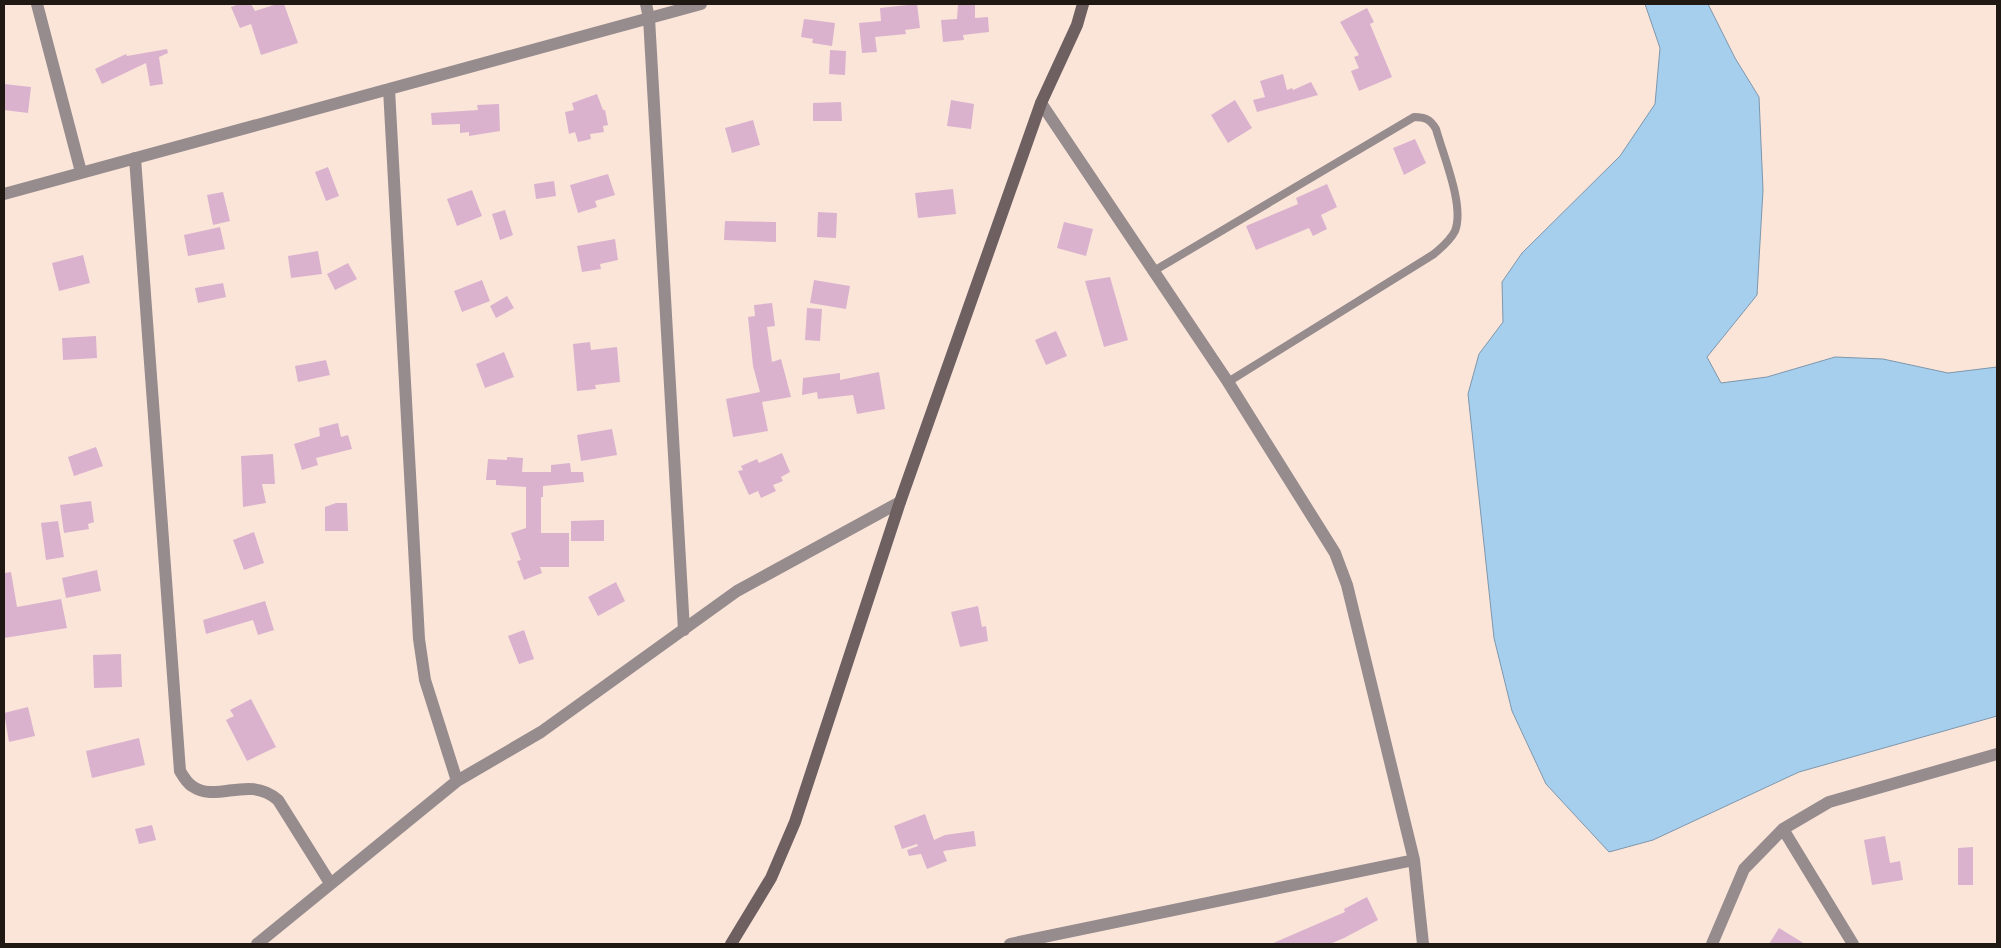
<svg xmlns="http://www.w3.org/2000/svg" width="2001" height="948" font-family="Jost,sans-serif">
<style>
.water{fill:#a6ceed;stroke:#7e97ac}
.building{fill:#dab2ce}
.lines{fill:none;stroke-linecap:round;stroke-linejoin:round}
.lane{stroke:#968b8d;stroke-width:8}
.street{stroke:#968b8d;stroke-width:12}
.secondary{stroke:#6e5f61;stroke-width:12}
</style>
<rect width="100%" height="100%" fill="#fbe5d9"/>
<!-- water -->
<path class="water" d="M1645,4H1708L1735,58L1759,97L1763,190L1757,295L1707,357L1721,383L1767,377L1835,357L1883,359L1948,373L1997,367V716L1799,772L1653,840L1609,852L1546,784L1512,711L1494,638L1468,394L1479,354L1503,322L1502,282L1522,253L1620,156L1655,104L1660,48Z"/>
<!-- building -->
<path class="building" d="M239,4H251L255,11L277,4H284L298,43L261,55L251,24L240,28L231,7Z
M917,4L920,28L905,30L906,34L875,37L877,52L862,53L859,23L881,21L880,8Z
M958,4H975V18L988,17L989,32L963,35L964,40L943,42L941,20L957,19Z
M1367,8L1374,22L1370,24L1392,77L1359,91L1351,71L1359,68L1354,57L1359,55L1340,22Z
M804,19L835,23L832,46L812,43L813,39L801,37Z
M167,49L168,53L159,57L163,84L150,86L146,63L102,84L95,69L126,54L127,56Z
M830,50L846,51L845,75L829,74Z
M1283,74L1287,90L1292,88L1293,90L1311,82L1318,95L1257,112L1253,100L1265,97L1260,81Z
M4,84L31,87L28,113L4,110Z
M597,94L603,110H605L608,125L603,126L604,132L590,134L591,139L578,142L575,132L569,134L565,112L574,110L572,103Z
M951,100L974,104L971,129L947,126Z
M1235,100L1252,128L1228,143L1211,115Z
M841,102L842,121H813V103Z
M499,104L500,131L469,136V132L460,133V124L432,125L431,113L478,110L477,105Z
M753,120L760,145L732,153L725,128Z
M1415,139L1426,163L1404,175L1393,148Z
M328,167L339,196L326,201L315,172Z
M608,174L615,195L595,201L597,207L578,213L570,185Z
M554,181L556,196L536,199L534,184Z
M1327,184L1337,207L1321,215L1327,229L1313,236L1309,228L1256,250L1246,226L1298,204L1296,198Z
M953,189L956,214L918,218L915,193Z
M472,190L482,216L457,226L447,199Z
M223,192L230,221L213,225L207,195Z
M505,210L513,235L500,240L492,214Z
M818,212L837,213L836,238L817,237Z
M725,221L776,222V242L724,240Z
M1064,222L1093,229L1086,256L1057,248Z
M220,227L225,249L188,256L184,235Z
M615,239L618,260L600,264L601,269L582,272L577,246Z
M318,251L322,274L291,278L288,256Z
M83,255L90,283L59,291L52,263Z
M348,263L357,279L335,290L327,274Z
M1110,277L1128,340L1104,347L1085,281Z
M482,280L490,301L462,312L454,291Z
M814,280L850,286L846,309L810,303Z
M223,283L226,297L198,303L195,288Z
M507,296L514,308L496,318L490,306Z
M772,303L775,326L767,327L772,362L781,359L791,397L762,402L768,431L733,437L726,399L760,392L753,366L748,317L755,316L754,305Z
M807,308L822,309L820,341L805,340Z
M1056,331L1067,356L1046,365L1035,340Z
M96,336L97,358L63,360L62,338Z
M590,342L591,350L617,347L620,382L595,385L596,389L577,391L573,344Z
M504,352L514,377L485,388L476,364Z
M326,360L330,375L298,382L295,366Z
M879,372L885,409L857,414L853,395L818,399L817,392L802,395L803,378L840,373V380Z
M338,423L341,437L348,435L352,449L316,458L318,465L302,470L294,444L320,436L319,428Z
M612,429L617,455L581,461L577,435Z
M96,447L103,466L74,476L68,457Z
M782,453L790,472L781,477L783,481L773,485L776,491L761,498L758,491L749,495L738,471L743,470L741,466L757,459L759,463Z
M273,454L275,484H262L266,503L243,507L241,456Z
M507,457L523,458L522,472H551V465L570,463L571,472H583L584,482L543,486V497H541V533H569V567H540L542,573L524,580L517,561L521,560L511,533L526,528V487L496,485V480H486L488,459L507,460Z
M91,501L94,522L88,524L89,529L64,533L60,505Z
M336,503H347L348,531H325V507Z
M604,520V541H571V521Z
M58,521L64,557L46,560L41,523Z
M254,532L264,563L244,570L233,540Z
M97,570L101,591L66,598L62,578Z
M11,572L17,607L61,599L67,628L4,638V573Z
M616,582L625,601L598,616L588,597Z
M265,601L274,630L258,635L253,620L206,634L203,620Z
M978,606L982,627L986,626L988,641L960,647L951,612Z
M524,630L534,659L519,664L508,636Z
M121,654L122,687L94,688L93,655Z
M251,699L276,747L247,761L226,720L234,716L230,710Z
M28,707L35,736L9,742L4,713Z
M139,738L145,765L92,778L86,751Z
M925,814L934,840L945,835L974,831L976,846L943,851L947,861L927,869L921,854L909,856L907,850L918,846L917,844L902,849L894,826Z
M152,825L156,840L139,844L135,829Z
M1885,836L1890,863L1900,861L1903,880L1872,885L1864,840Z
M1973,847V885H1958V848Z
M1367,897L1378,920L1344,938L1330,944H1271L1345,912L1344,909Z
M1779,928L1805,944H1769Z"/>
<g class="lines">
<!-- lane -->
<path class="lane" d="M1152,272L1414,117C1425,117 1430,119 1436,129C1443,155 1465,206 1455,231C1450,241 1442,247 1434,254L1228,382"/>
<!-- street -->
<path class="street" d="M37,4L81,172
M646,4L649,18L684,630
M389,89L419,639L425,680L457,781
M1041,103L1228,382L1335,553L1347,585L1414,860L1423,944
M135,158L180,771C183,776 187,783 192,786C217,804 248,774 278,800L330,883
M4,194L701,4
M1783,829L1853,944
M257,944L457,781L541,732L737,591L900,502
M1010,944L1414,860
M1712,944L1744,869L1783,829L1829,802L1997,754"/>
<!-- secondary -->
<path class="secondary" d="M731,944L771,878L795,822L900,502L1041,103L1077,25L1083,4"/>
</g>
<!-- border -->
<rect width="2001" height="948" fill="none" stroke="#1f1813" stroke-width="10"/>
</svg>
